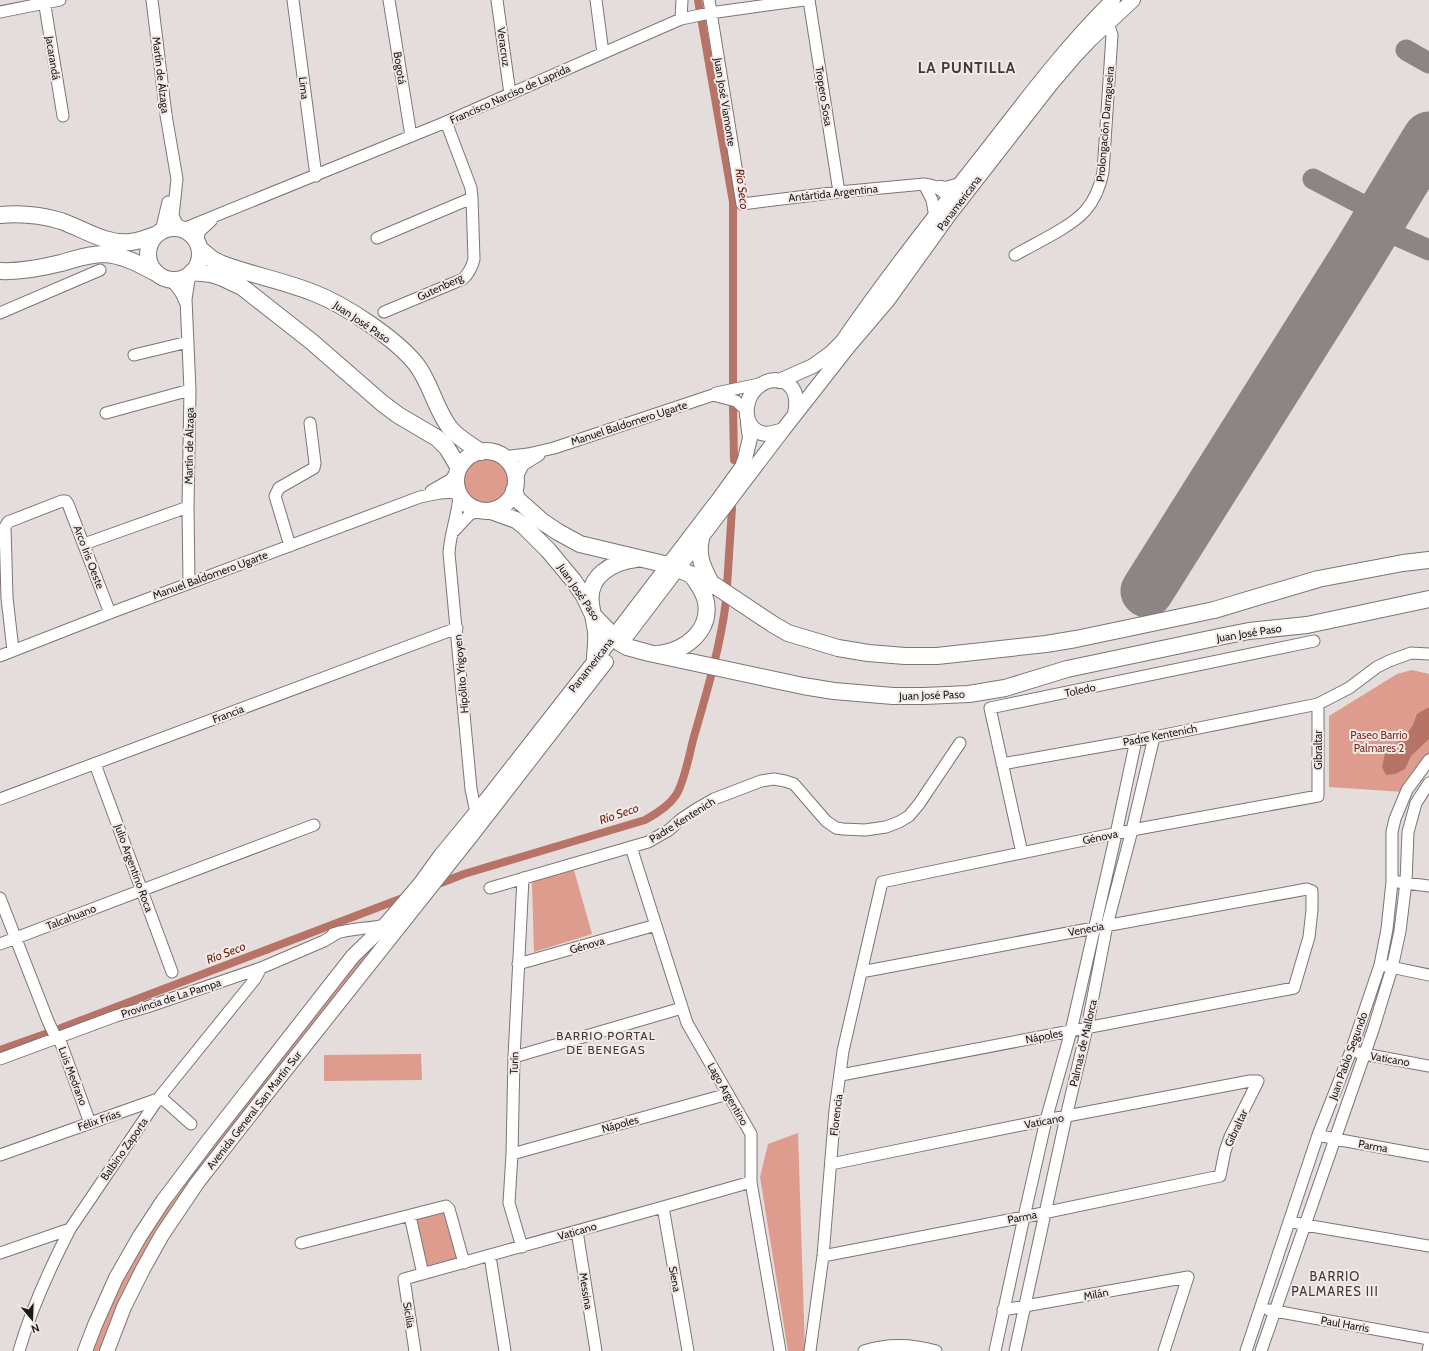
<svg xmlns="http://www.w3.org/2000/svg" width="1429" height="1351" font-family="Cabin,sans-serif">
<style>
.green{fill:#de9c8e}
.water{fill:#b67366}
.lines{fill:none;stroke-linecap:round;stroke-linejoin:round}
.canal{stroke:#b67366;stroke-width:8}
.taxiway{stroke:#8b8684;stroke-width:21}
.runway{stroke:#8b8684;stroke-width:53}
.minor-casing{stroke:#7b7573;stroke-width:13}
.major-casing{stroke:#7b7573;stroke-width:16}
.highway-casing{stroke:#7b7573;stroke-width:18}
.minor{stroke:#fff;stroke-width:11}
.major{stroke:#fff;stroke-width:14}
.highway{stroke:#fff;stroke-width:16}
.labels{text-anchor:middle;stroke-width:4;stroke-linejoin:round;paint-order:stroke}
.street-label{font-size:11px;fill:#1d1b1a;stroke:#f1eae8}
.park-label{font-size:11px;fill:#7f2d1e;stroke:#f1eae8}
.water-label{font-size:12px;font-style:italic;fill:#711f11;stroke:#f1eae8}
.neighbourhood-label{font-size:12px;letter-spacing:1px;fill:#3f3938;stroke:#f1eae8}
.quarter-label{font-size:13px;letter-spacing:1px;fill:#3f3938;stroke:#f1eae8}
.district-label{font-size:15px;font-weight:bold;letter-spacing:1px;fill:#3f3938;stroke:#f1eae8}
</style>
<rect width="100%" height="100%" fill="#e4dddb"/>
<!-- green -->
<path class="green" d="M462 481a24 24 0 1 1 48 0a24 24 0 1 1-48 0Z
M1412,670L1429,674V759L1404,792L1329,787V716L1397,674Z
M574,870L592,934L534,952L532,882Z
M387,929L369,957L328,1005L262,1090L159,1229L138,1264L125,1289L103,1351H89L127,1268L175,1194L244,1103L371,945Z
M421,1054L422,1080L324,1081V1055Z
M798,1133L805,1351H788L760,1177L768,1144Z
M446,1206L464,1263L423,1274L410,1216Z"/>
<!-- water -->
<path class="water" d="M1427,708H1429V739L1411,756L1405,769L1395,774L1386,775L1382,767L1385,753L1406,735L1413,725L1417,714Z"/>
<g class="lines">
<!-- canal -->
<path class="canal" d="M698,0L733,202V384
M733,406L734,460
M727,586L732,508
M441,883L464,874L645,820C656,814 669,806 676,795C684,783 689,756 693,740C706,695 720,649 726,601
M61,1028L400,899
M0,1050L48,1033"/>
<!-- taxiway -->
<path class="taxiway" d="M1406,50L1429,63
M1313,179L1361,204L1368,205L1393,198
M1375,226L1429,250
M1362,248L1368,224L1365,209"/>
<!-- runway -->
<path class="runway" d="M1147,591L1355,260L1429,138"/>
<defs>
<path id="minor" d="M44,0L63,116
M152,0L166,115L177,179L173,216L176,222L180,228
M293,0L316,176
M389,0L411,136
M497,0L510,94
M596,0L603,53
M709,0L742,204L839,192L924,184C933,185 938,187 944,193
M809,0L839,192
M0,12L60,0
M681,19L682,0
M924,184L932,200L935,217
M183,229L446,122L681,19L710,13L804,0
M161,231L168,202
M377,238L472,198
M197,241L200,231L211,221
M1015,255C1034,244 1071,227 1085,211C1095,200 1100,187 1103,172L1112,35L1110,29L1106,24
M169,279C177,286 182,292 185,302
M384,312L463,279C469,273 472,268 474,259L472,198L471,188L446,122
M0,313L100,270
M134,355L188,342
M716,393L764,383
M106,413L190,390
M503,457L528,454L554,448L713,395L736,401L746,410
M515,482L523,465L539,455
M431,491L450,480L457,472
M459,495C458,515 450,533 449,553L471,789L476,813
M454,531L470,514L481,511
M84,544L188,507
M290,546L275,496L279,488L314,468L315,463L310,423
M189,583L188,507L190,390L186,299L190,274
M13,650L7,598L5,527L8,522L62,501H66L68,504L110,613
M0,656L110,613L420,497L440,493L458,492
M95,764L172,972
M1002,764L1154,737L1318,704L1349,688L1377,667L1389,661L1411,653L1429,654
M0,799L457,628
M631,847L687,1023L751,1134V1182L780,1351
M1022,853L990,708L1314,641
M1398,882L1429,886
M490,888L648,842L669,830L680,820L695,810L714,799L761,781L774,779L785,781L794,784L826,821L836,828L843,829L865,830L886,827L899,822L909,816L919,804L960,743
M0,898L48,1021L55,1036L59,1038L90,1123
M333,934C350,928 368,929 385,925
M0,944L314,825
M518,964L656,925
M1386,966L1429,975
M1359,1053L1429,1066
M514,1057L682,1008
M0,1059L116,1016L147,1007L261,968L324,941L339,932
M841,1075L1294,988L1309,937L1312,910V891L1307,889L1094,928L861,972
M1318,1135L1335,1139L1429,1156
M512,1154L728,1094
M0,1155L158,1099L164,1100L191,1124
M663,1207L688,1351
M410,1216L423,1274
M1289,1221L1305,1225L1429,1246
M577,1231L596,1351
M301,1243L446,1206L449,1209L464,1263
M522,1247L509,1203L512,1154L514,1057L523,878
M0,1253L70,1229
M490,1256L505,1351
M823,1256L1024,1217L1220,1176L1225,1151L1230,1137L1258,1081H1250L1046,1120L831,1164
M1003,1310L1188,1277L1164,1351
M1269,1310L1429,1339
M19,1351C31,1309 50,1268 70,1229L158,1099L255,979L261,968
M415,1351L404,1279L663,1207L751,1182
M810,1351L823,1256L835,1110L843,1051L882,882L1132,830L1318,796V704
M864,1351C888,1343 912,1344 936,1351
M995,1351L1024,1217L1046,1120L1071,1031L1116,834L1136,740
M1015,1351L1066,1117L1087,1028L1107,925L1132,830L1154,737
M1246,1351L1318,1135L1351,1051L1380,965L1387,929L1392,882V832L1395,819L1407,790L1429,760
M1261,1351L1373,1030L1392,968L1400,931L1406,882L1408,832L1416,803L1429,783
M1428,1351L1429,1346"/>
<path id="major" d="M940,188L946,189L960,185
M779,381L813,366L831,353L842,342C888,275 939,211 990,146C1029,96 1067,45 1113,0
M795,414C805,367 751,373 747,407C746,415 747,421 752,427C761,437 771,434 783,430L848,347L888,300L949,215L1051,84L1074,57L1091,39L1133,0
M625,638L783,430
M85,1351L95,1325L116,1278L140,1236L163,1201L209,1140L353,956L385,925L420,884L441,855L483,804L608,644L718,500L742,467L745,459L750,438L748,423
M107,1351L124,1307L143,1269L162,1235L197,1183L264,1097L468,840L606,662"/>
<path id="highway" d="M0,215C21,213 41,215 61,221C84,229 106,245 131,242C139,241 147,238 155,235
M148 254a26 26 0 1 1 52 0a26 26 0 1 1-52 0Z
M200,249L212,259L222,264C252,275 284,281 314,293C345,305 395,338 416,364C431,383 435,409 450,428C458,438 471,445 481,452
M0,271C21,272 41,268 61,263C75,259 89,254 104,254C123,255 139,264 156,273
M192,272L211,274L223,278L242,287L312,342L382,403L398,415L437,438L447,448L459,468
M456 481a30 30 0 1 1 60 0a30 30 0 1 1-60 0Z
M514,490L517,499L543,522L558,532L580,544L668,565L711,583L774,625L788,633L838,648L868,653L905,656H937L1046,644L1076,639L1214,610L1318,579L1403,563L1429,560
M491,511L516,520L525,527L548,550L573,580L584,596L593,615L620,643L627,647L649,653L803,686L834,691L893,696H924L969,694L1005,688L1067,669L1219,637L1249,631L1307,625L1429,599
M701,539C697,556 703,568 711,583
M659,654C685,651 711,631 706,602C704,591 697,583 691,574
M595,660C595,651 597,641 596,632C595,623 592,613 591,604C587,576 612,562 636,559"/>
</defs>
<!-- minor casing -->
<use href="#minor" class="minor-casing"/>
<!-- major casing -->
<use href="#major" class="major-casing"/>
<!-- highway casing -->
<use href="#highway" class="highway-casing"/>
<!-- minor -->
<use href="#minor" class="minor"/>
<!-- major -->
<use href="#major" class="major"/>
<!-- highway -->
<use href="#highway" class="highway"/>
</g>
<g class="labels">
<!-- street labels -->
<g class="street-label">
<text transform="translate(504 47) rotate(82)" y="4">Veracruz</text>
<text transform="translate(53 58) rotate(81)" y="4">Jacarandá</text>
<text transform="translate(400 68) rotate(81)" y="4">Bogotá</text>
<text transform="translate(161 75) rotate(83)" y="4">Martín de Álzaga</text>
<text transform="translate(304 88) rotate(83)" y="4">Lima</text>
<text transform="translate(510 94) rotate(-24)" y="4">Francisco Narciso de Laprida</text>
<text transform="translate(824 96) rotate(81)" y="4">Tropero Sosa</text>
<text transform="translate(725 102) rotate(81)" y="4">Juan José Viamonte</text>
<text transform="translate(1105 124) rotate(-85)" y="4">Prolongación Darragueira</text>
<text transform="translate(833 193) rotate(-6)" y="4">Antártida Argentina</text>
<text transform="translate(959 203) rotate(-53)" y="4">Panamericana</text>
<text transform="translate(440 287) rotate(-25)" y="4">Gutenberg</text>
<text transform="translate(362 322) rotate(34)" y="4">Juan José Paso</text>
<text transform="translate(629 423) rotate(-18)" y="4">Manuel Baldomero Ugarte</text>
<text transform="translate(189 446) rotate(-89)" y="4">Martín de Álzaga</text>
<text transform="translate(89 557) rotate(69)" y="4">Arco Iris Oeste</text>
<text transform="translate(210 575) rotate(-20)" y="4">Manuel Baldomero Ugarte</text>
<text transform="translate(579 592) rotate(56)" y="4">Juan José Paso</text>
<text transform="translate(1249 633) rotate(-9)" y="4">Juan José Paso</text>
<text transform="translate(591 665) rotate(-52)" y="4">Panamericana</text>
<text transform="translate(461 674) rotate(-95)" y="4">Hipólito Yrigoyen</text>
<text transform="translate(1080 690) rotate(-12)" y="4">Toledo</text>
<text transform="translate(932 695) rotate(-2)" y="4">Juan José Paso</text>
<text transform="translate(228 714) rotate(-21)" y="4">Francia</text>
<text transform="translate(1160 735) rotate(-11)" y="4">Padre Kentenich</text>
<text transform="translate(1318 750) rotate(-90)" y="4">Gibraltar</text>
<text transform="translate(682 820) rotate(-32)" y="4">Padre Kentenich</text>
<text transform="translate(1100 837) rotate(-12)" y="4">Génova</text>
<text transform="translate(134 868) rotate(70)" y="4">Julio Argentino Roca</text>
<text transform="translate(71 917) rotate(-21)" y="4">Talcahuano</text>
<text transform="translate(1086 929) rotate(-11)" y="4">Venecia</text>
<text transform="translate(587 945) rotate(-16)" y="4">Génova</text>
<text transform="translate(171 998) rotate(-18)" y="4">Provincia de La Pampa</text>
<text transform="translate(1044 1036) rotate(-11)" y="4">Nápoles</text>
<text transform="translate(1083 1043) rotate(-77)" y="4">Palmas de Mallorca</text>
<text transform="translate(1348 1056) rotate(-70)" y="4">Juan Pablo Segundo</text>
<text transform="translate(1390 1059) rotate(10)" y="4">Vaticano</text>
<text transform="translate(514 1063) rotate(-88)" y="4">Turín</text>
<text transform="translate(73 1076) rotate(69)" y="4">Luis Medrano</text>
<text transform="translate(728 1094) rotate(60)" y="4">Lago Argentino</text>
<text transform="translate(254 1110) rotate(-52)" y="4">Avenida General San Martín Sur</text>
<text transform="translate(836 1115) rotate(-83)" y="4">Florencia</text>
<text transform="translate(99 1120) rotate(-19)" y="4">Félix Frías</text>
<text transform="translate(1044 1121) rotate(-11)" y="4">Vaticano</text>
<text transform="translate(620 1124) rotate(-16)" y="4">Nápoles</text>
<text transform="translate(1236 1128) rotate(-65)" y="4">Gibraltar</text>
<text transform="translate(1373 1146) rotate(10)" y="4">Parma</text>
<text transform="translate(124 1149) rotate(-55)" y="4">Balbino Zaporta</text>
<text transform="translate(1022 1217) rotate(-11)" y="4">Parma</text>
<text transform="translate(577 1231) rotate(-16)" y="4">Vaticano</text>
<text transform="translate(675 1279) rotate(80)" y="4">Siena</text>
<text transform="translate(586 1291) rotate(81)" y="4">Messina</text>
<text transform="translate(1096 1294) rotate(-10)" y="4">Milán</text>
<text transform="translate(409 1315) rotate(81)" y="4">Sicilia</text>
<text transform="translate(1345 1324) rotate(10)" y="4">Paul Harris</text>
</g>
<!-- park labels -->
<g class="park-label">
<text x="1379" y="739">Paseo Barrio<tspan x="1379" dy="13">Palmares 2</tspan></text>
</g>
<!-- water labels -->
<g class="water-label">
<text transform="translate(742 189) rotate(83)" y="4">Río Seco</text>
<text transform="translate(619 814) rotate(-19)" y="4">Río Seco</text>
<text transform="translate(226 953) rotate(-21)" y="4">Río Seco</text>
</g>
<!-- neighbourhood labels -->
<g class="neighbourhood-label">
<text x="606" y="1040">BARRIO PORTAL<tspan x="606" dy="14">DE BENEGAS</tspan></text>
</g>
<!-- quarter labels -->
<g class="quarter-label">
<text x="1335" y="1281">BARRIO<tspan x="1335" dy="15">PALMARES III</tspan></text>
</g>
<!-- district labels -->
<g class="district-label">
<text x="967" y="73">LA PUNTILLA</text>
</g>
</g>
<!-- north arrow -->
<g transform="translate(32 1319) rotate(161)" stroke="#f1eae8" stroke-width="3" paint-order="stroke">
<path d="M0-3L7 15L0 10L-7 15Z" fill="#1d1b1a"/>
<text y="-6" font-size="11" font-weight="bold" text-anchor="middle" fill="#1d1b1a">N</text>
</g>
</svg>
